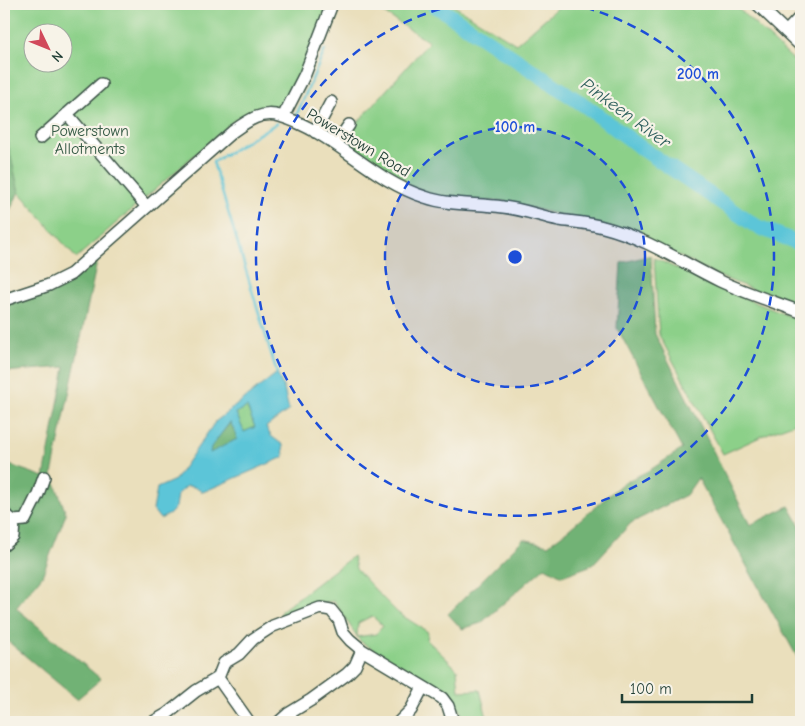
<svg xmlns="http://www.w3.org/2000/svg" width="805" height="726" font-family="'Comic Neue',sans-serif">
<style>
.green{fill:#8cd089;stroke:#56865e;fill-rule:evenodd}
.forest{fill:#71b275;stroke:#487854}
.water{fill:#5cc5d8;stroke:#3e8186;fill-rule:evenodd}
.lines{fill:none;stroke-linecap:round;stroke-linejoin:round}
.stream{stroke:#5cc5d8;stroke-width:2.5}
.river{stroke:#5cc5d8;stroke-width:15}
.minor-casing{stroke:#3d5548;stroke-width:14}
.minor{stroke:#fff;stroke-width:11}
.ring{fill:none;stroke:#1d4ed8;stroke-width:2.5;stroke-dasharray:9 6}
.labels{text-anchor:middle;stroke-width:4.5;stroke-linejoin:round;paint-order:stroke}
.park-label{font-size:16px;fill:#355a45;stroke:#f7f3e8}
.street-label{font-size:16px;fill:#1f3d34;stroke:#f7f3e8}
.water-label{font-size:18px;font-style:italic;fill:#2e5f5d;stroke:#f7f3e8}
.centre{fill:#1d4ed8;stroke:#f7f3e8;stroke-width:2.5}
.ring-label{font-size:15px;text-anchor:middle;font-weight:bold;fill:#1d4ed8;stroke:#f7f3e8;stroke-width:4.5;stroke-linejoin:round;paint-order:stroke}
</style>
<rect width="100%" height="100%" fill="#f7f3e8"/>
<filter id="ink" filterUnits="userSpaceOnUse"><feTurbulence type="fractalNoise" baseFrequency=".02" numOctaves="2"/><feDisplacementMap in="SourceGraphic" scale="10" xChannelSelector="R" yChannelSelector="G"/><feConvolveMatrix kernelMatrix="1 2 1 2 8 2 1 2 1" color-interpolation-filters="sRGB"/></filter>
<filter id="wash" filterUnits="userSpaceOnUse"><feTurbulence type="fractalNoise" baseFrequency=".0096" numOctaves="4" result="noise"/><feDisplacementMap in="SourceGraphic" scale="20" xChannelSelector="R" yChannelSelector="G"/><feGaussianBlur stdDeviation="1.12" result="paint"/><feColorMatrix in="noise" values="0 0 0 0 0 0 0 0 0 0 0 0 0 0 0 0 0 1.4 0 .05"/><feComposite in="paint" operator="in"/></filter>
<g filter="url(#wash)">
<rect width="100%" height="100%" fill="#eadfbc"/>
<!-- green -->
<path class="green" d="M4,4H329L328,10L294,85L280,104L237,118L76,258L19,192L4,128ZM32,32H62V62H32Z
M370,4H451L516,44L562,4H733L801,67V308L721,277L631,232L502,201H452L401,183L343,139L429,42Z
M654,258L717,287L801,321V421L771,432L723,454L659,335Z
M247,407L255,427L244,432L236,413Z
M353,556L356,569L382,597L398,613L428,632L427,640L457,669L459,691L480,690L488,722H463L460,708H456L452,701L360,641L334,601L313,604L309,607L279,620L281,611ZM372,616L383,626L376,634L357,637L358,623Z"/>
<!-- forest -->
<path class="forest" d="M4,128L19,192L4,222Z
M651,255L655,334L750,525L789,506L801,527V664L698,478L686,495L631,523L592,565L562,576L545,567L481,623L462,629L448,614L523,539L548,545L568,530L623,483L650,470L682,449L617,328L621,263Z
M97,262L52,474L66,514L42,576L16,608L101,679L77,699L4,638V463L44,477L65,367L4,372V303L77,276Z
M231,422L237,439L210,454V447Z"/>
<!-- water -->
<path class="water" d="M277,373L284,389L289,410L266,427L271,436L283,445L284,457L203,492L194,487L187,486L178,494L176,507L170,514L160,519L153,510L157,488L175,480L215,422ZM247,407L255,427L244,432L236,413ZM230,422L235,431L237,439L210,453L211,447Z"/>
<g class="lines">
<!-- stream -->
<path class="stream" d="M313,4V7
M296,116L325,50
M277,373L213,162L277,123"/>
<!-- river -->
<path class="river" d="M433,4L587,107L640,147L756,226L801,244"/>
</g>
</g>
<g filter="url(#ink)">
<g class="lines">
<defs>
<path id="minor" d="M757,4L801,46
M786,32L801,16
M67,114L147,207
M283,117L305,74L332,4
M315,132L331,102
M40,138L101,84
M336,144L349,125
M4,300L49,285L71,274L232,132C246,122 261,110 280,116C334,132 371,180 425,197C450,206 477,203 503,207C522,209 540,216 559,220C573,222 589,223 603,227C646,238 681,262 720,281C746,293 774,302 801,312
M4,514L14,521L25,520L38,494L44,477
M4,545L13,537L14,521
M218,678L249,722
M153,722L167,714L196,691L218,678L224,663L239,654L253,639L273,626L320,608L331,610L339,620L343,632L350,640L362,650L442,698L448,706L453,722
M279,722L288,714L311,700L347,674L355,666L362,650
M399,722L411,710L423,687"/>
</defs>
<!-- minor casing -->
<use href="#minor" class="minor-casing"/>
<!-- minor -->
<use href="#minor" class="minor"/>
</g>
</g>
<!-- distance rings -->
<circle cx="515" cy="257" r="130" fill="#1d4ed8" fill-opacity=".12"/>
<g class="ring">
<circle cx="515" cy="257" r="130"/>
<path d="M571 4A259 259 0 1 1 459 4"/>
</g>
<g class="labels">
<!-- park labels -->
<g class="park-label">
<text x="90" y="136">Powerstown<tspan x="90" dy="18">Allotments</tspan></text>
</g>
<!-- street labels -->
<g class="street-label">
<text transform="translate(359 142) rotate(31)" y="6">Powerstown Road</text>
</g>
<!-- water labels -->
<g class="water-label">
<text transform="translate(626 113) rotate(36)" y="6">Pinkeen River</text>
</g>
</g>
<circle cx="515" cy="257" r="8" class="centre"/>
<g class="ring-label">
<text x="698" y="79">200 m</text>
<text x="515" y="132">100 m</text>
</g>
<!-- margin -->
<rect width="805" height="726" fill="none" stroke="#f7f3e8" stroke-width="20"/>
<!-- north arrow -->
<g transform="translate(48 48) rotate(133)"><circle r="24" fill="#f7f3e8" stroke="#a1aaa0"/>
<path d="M0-4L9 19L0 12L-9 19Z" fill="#d1495b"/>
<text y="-8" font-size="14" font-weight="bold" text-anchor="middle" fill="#1f3d34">N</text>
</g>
<!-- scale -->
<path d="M622 694v8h130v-8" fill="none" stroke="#1f3d34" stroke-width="2.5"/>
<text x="630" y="694" font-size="15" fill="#1f3d34" stroke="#f7f3e8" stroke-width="4" paint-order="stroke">100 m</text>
</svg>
